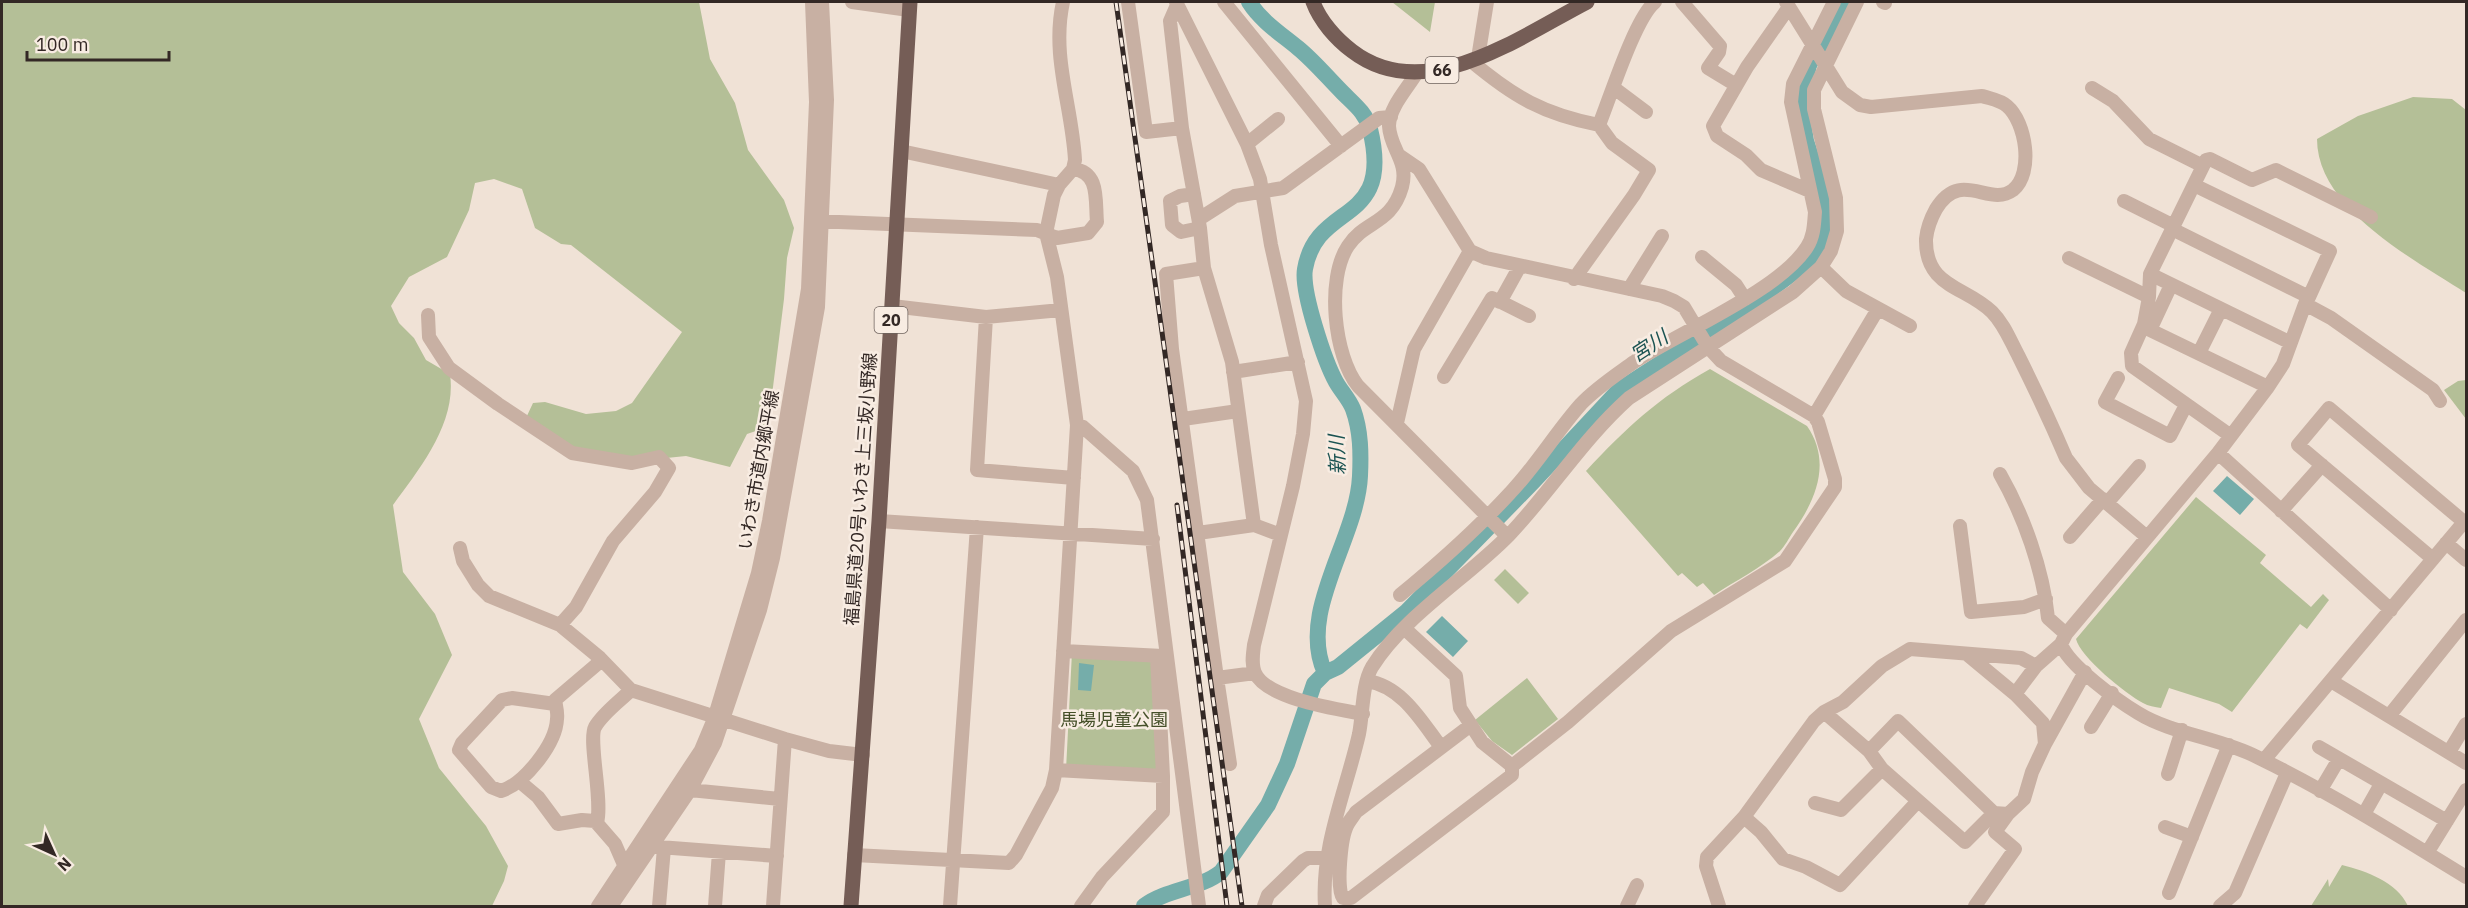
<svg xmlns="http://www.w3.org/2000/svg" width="2468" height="908" font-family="'IBM Plex Sans','Noto Sans JP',sans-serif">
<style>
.green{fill:#b4bf97}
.water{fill:#75adaa}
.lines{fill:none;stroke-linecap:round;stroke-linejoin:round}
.river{stroke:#75adaa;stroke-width:16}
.minor{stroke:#c8b0a3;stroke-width:14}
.major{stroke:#755d56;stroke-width:15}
.rail-casing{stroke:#332825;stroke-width:5}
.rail{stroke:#f8ece2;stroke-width:3;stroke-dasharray:9;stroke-linecap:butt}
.labels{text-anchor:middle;stroke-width:5;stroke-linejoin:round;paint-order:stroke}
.shield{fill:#f8ece2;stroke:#6e635e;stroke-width:1.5}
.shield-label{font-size:16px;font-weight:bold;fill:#332825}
.street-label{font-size:18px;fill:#332825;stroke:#f8ece2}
.park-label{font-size:18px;fill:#455029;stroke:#f8ece2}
.water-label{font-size:20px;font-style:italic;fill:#1b5352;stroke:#f8ece2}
</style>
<rect width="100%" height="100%" fill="#f0e2d6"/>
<!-- green -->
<path class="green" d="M2,2H699L710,59L735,103L748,150L784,200L794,228L787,258L784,299L768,427L747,434L730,467L686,456L637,461L581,453L526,418L533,403L545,402L586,414L616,411L632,403L682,332L571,245L561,244L535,228L522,189L494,179L475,183L469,210L447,257L409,277L391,306L399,323L414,338L426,360L450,374C457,423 420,468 393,505L403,572L435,614L452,655L419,719L439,768L486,826L508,866L504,881L492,906H2Z
M1392,2H1435L1430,32Z
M2413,97L2452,99L2466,110V293C2415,260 2317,209 2317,139L2358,116Z
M1710,369L1807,426C1832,462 1816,500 1793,532C1789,538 1785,546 1780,551C1761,568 1735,581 1714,595L1703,583L1697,587L1682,573L1678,576L1586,471C1626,428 1658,398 1710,369Z
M2466,380V419L2444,390L2458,381Z
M2196,497L2266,555L2260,563L2311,607L2323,594L2329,600L2307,629L2300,624L2232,712L2219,704L2169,688L2161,708C2155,707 2148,706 2143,703C2126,694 2080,657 2076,639Z
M1505,569L1529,593L1518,604L1494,580Z
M1072,652L1157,656L1163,776L1066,770Z
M1527,678L1558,719L1512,755L1492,741L1475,720Z
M2342,865C2366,871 2397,882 2408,906H2311L2328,879L2329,887Z"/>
<!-- water -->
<path class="water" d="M2227,476L2254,499L2240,515L2213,491Z
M1442,616L1468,641L1453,657L1426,632Z
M1079,663L1094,665L1091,691L1078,690Z"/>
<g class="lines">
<!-- river -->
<path class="river" d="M1249,2C1261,21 1281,34 1298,48C1314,61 1328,78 1343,93C1354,104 1366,113 1370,129C1394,227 1317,200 1305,269C1301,291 1325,362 1336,382C1341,391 1349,399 1353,409C1361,431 1361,454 1360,476C1357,540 1297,611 1325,673
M1144,906C1167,889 1200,889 1221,872L1268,805L1287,764L1314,684L1325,673L1338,667L1406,612L1533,482L1619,390L1746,308L1814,257L1825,232L1822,190L1806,141L1800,103L1809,65L1845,2"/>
<!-- minor -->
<path class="minor" d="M852,2L909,10
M1128,2L1146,132L1182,128
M1176,2L1247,144L1260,179L1271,245L1306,401L1303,434L1293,486L1254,645C1253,654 1251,664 1255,673C1267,699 1337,709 1363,714
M1224,2L1341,146
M1682,2L1720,46L1719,52L1708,68L1736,85
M1786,2L1842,92L1860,105L1871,107L1982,96C1991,99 2000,100 2007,106C2026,122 2034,173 2013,190C1989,208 1961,168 1936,209C1931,218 1927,229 1926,239C1925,288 1966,286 1992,312C2004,324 2010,340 2018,355C2035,389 2051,423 2066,458L2089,488L2147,537
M1883,2L1885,3
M1177,5L1170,21L1182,128L1200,228L1204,268L1232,362L1254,525
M1789,7L1747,67L1713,126L1717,136L1746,155L1761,170L1810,191
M1478,58L1487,2
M1471,61C1514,97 1543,114 1599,125L1612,143L1649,170L1634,195L1574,279
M1416,74C1407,89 1389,108 1389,126C1390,149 1409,161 1402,187C1391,225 1365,220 1348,246C1326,279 1334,356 1358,386L1507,536
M1614,88L1646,112
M2092,88L2113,101L2149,139L2203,166
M1599,125C1610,98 1635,18 1655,2
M1247,144L1278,119
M901,151L1059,185
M1400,156L1419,169L1470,251L1486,258L1662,296L1674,301L1684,307L1708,347L1721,361L1814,416L1818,422L1835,479V487L1785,561L1671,631L1568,722L1512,766L1482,742L1460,708L1456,676L1404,628
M2194,185L2330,251L2309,297
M1194,194L1180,196L1170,201L1172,225L1181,232L1200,228
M2124,201L2174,226
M1199,219L1235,196L1283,188L1379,118L1391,117
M814,221L1037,230L1057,238L1088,233L1097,222C1095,200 1100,172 1073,169
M2172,229L2309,297L2305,304L2331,318L2433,390L2440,401
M1702,257L1736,285L1745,299
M2069,258L2149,297L2144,324L2131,353L2132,366L2231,436
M1821,267L1846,291L1910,326
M1204,268L1166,274L1172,349L1217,678L1255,673
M2150,274L2289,342
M2171,285L2150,330L2268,387
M1629,289L1662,236
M2149,297L2150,274L2206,160L2210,159L2252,180L2276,170L2371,217
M1499,301L1529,316
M892,306L986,317L1061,310
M428,315L429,337L449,368L498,404L572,453L632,463L659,457L669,468L655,492L613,541L576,607L560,625
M986,317L977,470L1074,478
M2199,353L2221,309
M1233,372L1298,362
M1444,377L1492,298L1500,302L1520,266
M2118,378L2105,402L2170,436L2186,405
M1814,416L1878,309
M1183,419L1238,411
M1397,423L1414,349L1470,251
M1077,425L1083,427L1133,471L1147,500L1199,906
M2218,453L2391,610
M2000,474C2024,516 2043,570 2048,618L2066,634
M2107,503L2139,466
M2281,511L2322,465
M879,521L1153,539
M1960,526L1971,612L2024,607L2046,599
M1198,533L1254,525L1281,535
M2070,537L2103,499
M2446,543L2466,560
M460,548L463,561L478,585L489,596L560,625L600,658L631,690L785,739L829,751L863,755
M1400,595C1439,563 1476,530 1510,493C1536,466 1556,432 1581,404C1596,388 1616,375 1634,362C1680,332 1780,290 1807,247C1814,236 1814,224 1815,212L1791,102L1793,84L1834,2
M2061,644C2068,665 2118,701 2138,713C2172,734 2220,738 2257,757C2329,792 2398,835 2466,877
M1063,651L1163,656
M1968,655L2015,694L2043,723L2045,744
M1217,678L1230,764
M1367,681C1402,686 1422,722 1441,747
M2331,681L2466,763
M2015,694L2036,666
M555,704L512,698L502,700L462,743L459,750L491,787L501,791C524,784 556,744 557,719C558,713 556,706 555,700L602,660
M1824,712L1869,751L1882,769L1965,842L1994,813
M2389,716L2466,620
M1471,725L1356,812C1353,817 1348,822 1346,828C1341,840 1336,889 1343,898H1351L1512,775V766
M2091,727L2112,693
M2319,747L2447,821
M1869,751L1898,721L1994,813L2008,814L2024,799L2032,772L2045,744L2085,672
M2449,752L2466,724
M2264,760L2464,522L2329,408L2298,445L2433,559
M1056,770L1163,776L1157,656
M2168,774L2182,730
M519,781L538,797L558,824L582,820L595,821L615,844L625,867
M690,790L780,799
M2320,791L2339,759
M1815,803L1841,810L1882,769
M2364,814L2381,784
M1744,817L1761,832L1783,859L1806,867L1840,885L1918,801
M597,823C603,800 588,740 595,727C603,713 620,701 631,690
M2165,827L2192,837
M646,846L777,856
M2427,853L2466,790
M854,855L1009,863L1016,855L1052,788L1056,770L1077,425L1057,277L1046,233L1054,195L1059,185L1073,169L1075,160C1072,106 1051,56 1063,2
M2169,893L2229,745
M598,906L701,750L714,719L758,573L769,521L808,289L816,102L812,2
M611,906L690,790L715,743L760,610L773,558L818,307L827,100L822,2
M659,906L664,848
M715,906L719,852
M773,906L785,739
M950,906L977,527
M1081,906L1102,877L1163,812V776
M1264,906L1268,895L1303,861L1308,858H1326
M1325,906C1321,846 1346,791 1359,734C1363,714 1362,684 1372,667C1403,617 1467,578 1509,535C1551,491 1583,439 1629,398L1793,292L1821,267L1831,251L1837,231L1836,198L1814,109V90L1857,2
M1627,906L1637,885
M1719,906L1706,866L1707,857L1744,817L1814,721L1824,712L1843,702L1882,666L1910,649L2021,658L2036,666L2061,644L2066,634L2218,453L2268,387L2283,364L2305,304
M1975,906L2015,849L1995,832L2008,814
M2220,906L2235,893L2287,773"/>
<!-- major -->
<path class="major" d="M1313,2C1320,21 1336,39 1352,51C1425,107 1519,37 1587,2
M851,906L879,521L910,2"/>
<defs>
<path id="rail" d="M1116,2L1242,906
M1177,505L1227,906"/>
</defs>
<!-- rail casing -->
<use href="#rail" class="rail-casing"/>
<!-- rail -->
<use href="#rail" class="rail"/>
</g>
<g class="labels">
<!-- shield labels -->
<g class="shield">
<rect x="1425.5" y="57" width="33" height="26" rx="4.5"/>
<rect x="874.5" y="307" width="33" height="26" rx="4.5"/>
</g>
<g class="shield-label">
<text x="1442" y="76">66</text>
<text x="891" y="326">20</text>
</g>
<!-- street labels -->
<g class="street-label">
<text transform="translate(759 470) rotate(-80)" y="6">いわき市道内郷平線</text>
<text transform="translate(861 489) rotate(-86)" y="6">福島県道20号いわき上三坂小野線</text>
</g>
<!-- park labels -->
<g class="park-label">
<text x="1114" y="726">馬場児童公園</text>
</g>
<!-- water labels -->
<g class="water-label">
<text transform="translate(1649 346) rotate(-33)" y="7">宮川</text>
<text transform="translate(1337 455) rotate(-92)" y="7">新川</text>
</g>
</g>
<!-- border -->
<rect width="2468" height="908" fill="none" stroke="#332825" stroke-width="6"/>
<!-- north arrow -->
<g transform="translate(54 854) rotate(135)" stroke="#f8ece2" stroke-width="4.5" paint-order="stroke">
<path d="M0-4.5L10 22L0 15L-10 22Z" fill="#332825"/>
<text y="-9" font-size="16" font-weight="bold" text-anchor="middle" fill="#332825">N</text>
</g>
<!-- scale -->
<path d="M27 51v9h142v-9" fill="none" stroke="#332825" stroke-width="3"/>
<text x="36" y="51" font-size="18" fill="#332825" stroke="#f8ece2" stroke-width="4.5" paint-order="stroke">100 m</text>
</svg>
